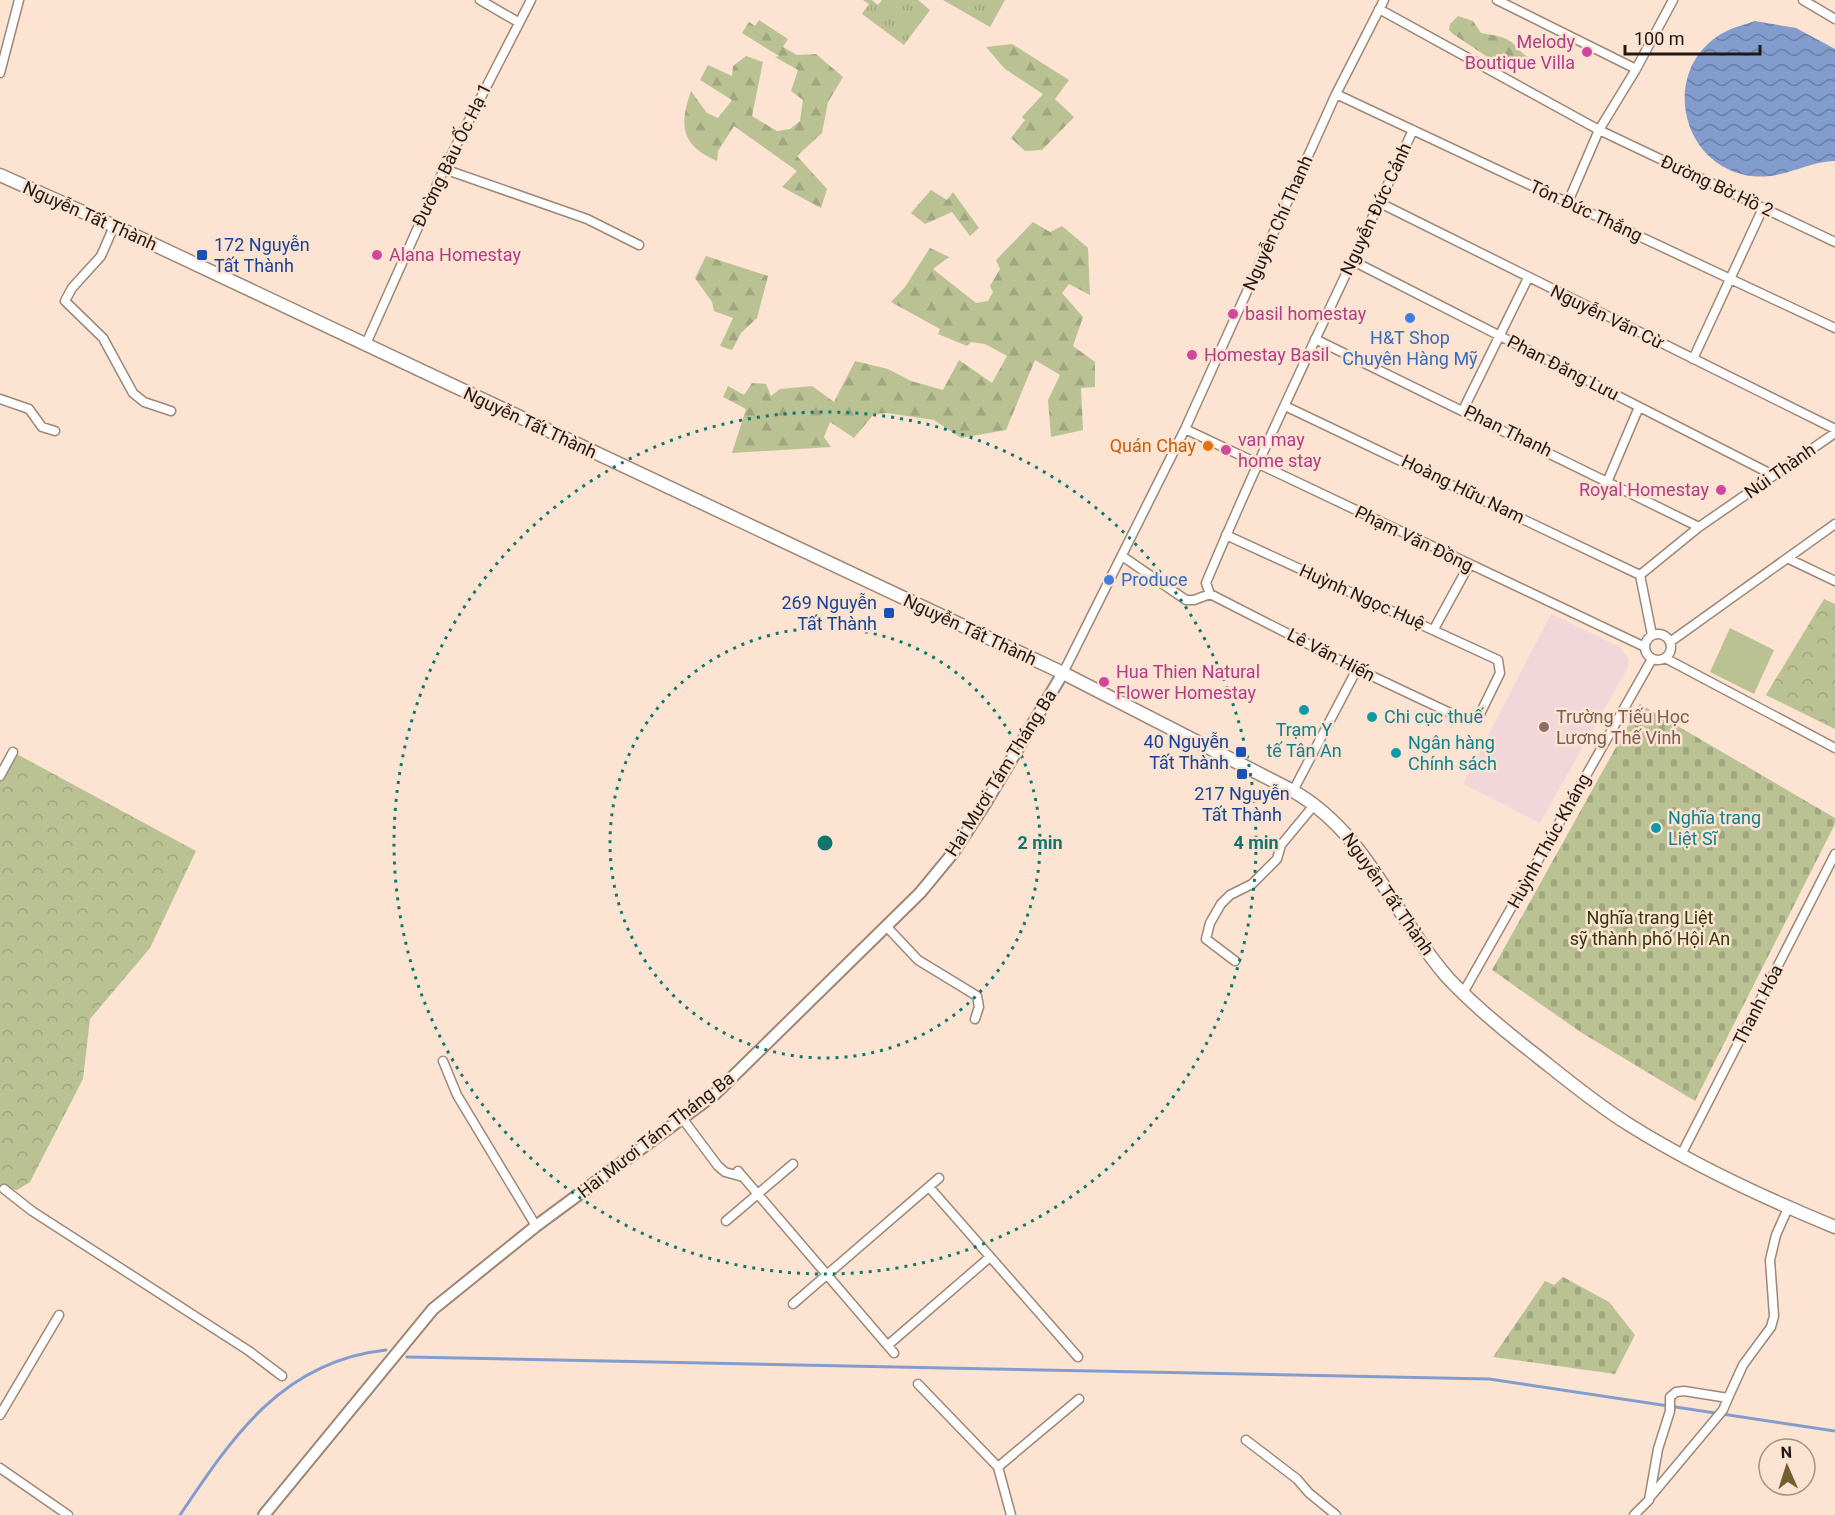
<svg xmlns="http://www.w3.org/2000/svg" width="1835" height="1515" font-family="Roboto,sans-serif">
<style>
.education{fill:#f2d7da}
.grass{fill:url(#grass-tufts)}
.forest{fill:url(#forest-firs)}
.cemetery{fill:url(#cemetery-stones)}
.park{fill:url(#park-crowns)}
.pitch{fill:#bac294}
.water{fill:url(#water-waves)}
.lines{fill:none;stroke-linecap:round;stroke-linejoin:round}
.stream{stroke:#829cce;stroke-width:3}
.minor-casing{stroke:#9e8777;stroke-width:11}
.tertiary-casing{stroke:#9e8777;stroke-width:14}
.secondary-casing{stroke:#9e8777;stroke-width:15}
.minor{stroke:#fff;stroke-width:8}
.tertiary{stroke:#fff;stroke-width:10}
.secondary{stroke:#fff;stroke-width:12}
.ring{fill:none;stroke:#0f766e;stroke-width:3;stroke-dasharray:3 6}
.hotel-dot{fill:#d1479c;stroke:#fde3d2;stroke-width:2}
.transit-dot{fill:#1a4fb4;stroke:#fde3d2;stroke-width:2}
.shop-dot{fill:#3f7fe0;stroke:#fde3d2;stroke-width:2}
.food-dot{fill:#e8710a;stroke:#fde3d2;stroke-width:2}
.culture-dot{fill:#0f9aa8;stroke:#fde3d2;stroke-width:2}
.education-dot{fill:#8d6e63;stroke:#fde3d2;stroke-width:2}
.labels{text-anchor:middle;stroke-width:5;stroke-linejoin:round;paint-order:stroke}
.hotel-label{font-size:18px;fill:#b23c85;stroke:#fde3d2;text-anchor:start}
.street-label{font-size:18px;fill:#211812;stroke:#fde3d2}
.transit-label{font-size:18px;fill:#164399;stroke:#fde3d2;text-anchor:end}
.shop-label{font-size:18px;fill:#366cbe;stroke:#fde3d2}
.food-label{font-size:18px;fill:#c56008;stroke:#fde3d2;text-anchor:end}
.culture-label{font-size:18px;fill:#0d838f;stroke:#fde3d2;text-anchor:start}
.education-label{font-size:18px;fill:#785e54;stroke:#fde3d2;text-anchor:start}
.park-label{font-size:18px;fill:#33390b;stroke:#fde3d2}
.centre{fill:#0f766e;stroke:#fde3d2;stroke-width:3}
.ring-label{font-size:18px;text-anchor:middle;font-weight:bold;fill:#0f766e;stroke:#fde3d2;stroke-width:5;stroke-linejoin:round;paint-order:stroke}
</style>
<defs>
<pattern id="grass-tufts" width="24" height="20" patternUnits="userSpaceOnUse" patternTransform="scale(1.5)"><rect width="24" height="20" fill="#bac294"/><path d="M3 7l-1-3M5 7V3M7 7l1-3M15 17l-1-3M17 17v-4M19 17l1-3" fill="none" stroke="#a0a67f"/></pattern>
<pattern id="forest-firs" width="22" height="20" patternUnits="userSpaceOnUse" patternTransform="scale(1.5)"><rect width="22" height="20" fill="#bac294"/><path d="M5 1l3.5 6h-7zM16 11l3.5 6h-7z" fill="#a0a67f"/></pattern>
<pattern id="cemetery-stones" width="16" height="16" patternUnits="userSpaceOnUse" patternTransform="scale(1.5)"><rect width="16" height="16" fill="#bac294"/><path d="M2 7V4a2 2 0 0 1 4 0v3zM10 15v-3a2 2 0 0 1 4 0v3z" fill="#a0a67f"/></pattern>
<pattern id="park-crowns" width="20" height="18" patternUnits="userSpaceOnUse" patternTransform="scale(1.5)"><rect width="20" height="18" fill="#bac294"/><path d="M2 6a3 3 0 1 1 6 0M12 15a3 3 0 1 1 6 0" fill="none" stroke="#a0a67f"/></pattern>
<pattern id="water-waves" width="16" height="10" patternUnits="userSpaceOnUse" patternTransform="scale(1.5)"><rect width="16" height="10" fill="#829cce"/><path d="M0 5q4-4 8 0t8 0" fill="none" stroke="#6a7ea6"/></pattern>
</defs>
<rect width="100%" height="100%" fill="#fde3d2"/>
<!-- education -->
<path class="education" d="M1551,614L1620,647L1629,660L1627,669L1540,823L1463,784Z"/>
<!-- grass -->
<path class="grass" d="M863,0H872L878,5L882,0H918L930,10L904,45L862,14L869,4Z
M943,0H1005L990,27Z"/>
<!-- forest -->
<path class="forest" d="M1458,16L1473,21L1481,33C1492,35 1505,36 1514,44C1519,49 1521,53 1528,57L1515,70L1492,60L1453,34L1449,30L1450,24Z
M759,20L788,39L783,47L797,55L816,54L843,77L828,102L822,133L797,156L827,189L821,208L782,187L797,171L734,126L718,151L717,161C681,145 679,126 691,91L707,113L718,118L732,100L700,80L708,65L732,76L733,66L746,56L763,62L752,116L777,131L790,129L800,121L803,100L791,91L798,70L775,57L779,56L742,33L749,22L755,26Z
M1012,44L1069,80L1055,99L1074,117L1042,150L1025,151L1011,138L1025,120L1022,117L1043,94L1005,69L986,47Z
M931,190L947,200L953,192L979,228L970,236L952,212L925,224L911,213Z
M1033,222L1050,232L1062,226L1088,248L1090,295L1069,284L1062,293L1083,317L1073,346L1095,362V387L1081,388L1083,430L1051,437L1048,400L1060,375L1035,360L1006,430L961,438L934,420L887,413L874,414L854,438L830,422L824,437L831,447L732,453L746,409L723,397L728,386L744,395L752,383L766,384L771,396L780,389L812,386L834,402L855,361L888,369L911,381L943,390L959,360L992,383L1007,356L985,344L971,342L967,346L938,334L940,329L891,302L905,287L930,248L949,257L933,269L976,303L988,301L993,292L990,286L1000,269L996,260Z
M706,256L768,276L757,318L741,333L732,350L720,346L733,318L714,311L712,302L695,278Z"/>
<!-- cemetery -->
<path class="cemetery" d="M1640,704L1835,818V824L1695,1101L1582,1033L1492,970Z
M1563,1277L1609,1302L1635,1335L1615,1374L1493,1357L1545,1281L1554,1285Z"/>
<!-- park -->
<path class="park" d="M1824,599L1835,604V729L1766,695Z
M13,752L196,851L150,948L90,1019L83,1079L30,1182L17,1190L0,1187V776Z"/>
<!-- pitch -->
<path class="pitch" d="M1730,628L1774,650L1754,694L1710,672Z"/>
<!-- water -->
<path class="water" d="M1755,21L1796,28L1835,49V161C1802,162 1778,184 1741,174C1678,157 1663,69 1721,34C1731,28 1743,25 1755,21Z"/>
<g class="lines">
<!-- stream -->
<path class="stream" d="M407,1357L1489,1379L1835,1431
M180,1515C233,1436 283,1361 386,1350"/>
<defs>
<path id="minor" d="M480,0L518,22
M1497,0L1636,69
M1803,0L1835,19
M1379,9L1599,130L1835,242
M0,73L19,0
M1336,94L1835,328
M444,169L587,219L639,245
M1568,202L1599,130L1635,71L1673,0
M1380,203L1835,429
M114,226L101,256L72,288L65,301L103,338L133,393L144,402L171,411
M1353,261L1773,475
M1315,339L1699,527
M365,346L444,169L531,0
M1693,359L1763,208
M0,399L29,409L42,427L55,431
M1285,406L1640,575
M1463,410L1528,278
M1185,429L1645,647
M1608,480L1639,407
M1226,535L1498,660L1500,673L1480,714L1463,719L1357,669L1210,594L1206,583C1270,430 1344,281 1413,130
M1122,556L1186,600H1194L1210,594
M1789,559L1835,581
M1640,575L1699,527L1835,433
M1640,575L1652,635
M1434,629L1469,565
M1645 647a13 13 0 1 1 26 0a13 13 0 1 1-26 0Z
M1670,642L1835,524
M1665,658L1835,748
M1063,673L1185,429L1336,94L1384,0
M0,776L13,752
M1293,791L1357,669
M886,926L918,960L977,996L979,1007L975,1019
M1235,961L1206,939L1210,923L1221,904L1230,895L1252,884L1277,859L1281,845L1315,804
M1463,993L1652,659
M443,1061L457,1095L536,1226
M682,1118L718,1166L725,1172L743,1177
M1681,1155L1835,854
M738,1171L894,1353
M929,1187L1078,1357
M4,1189L32,1211L249,1351L282,1376
M726,1221L793,1164
M793,1304L939,1178
M888,1345L990,1257
M918,1384L998,1467L1011,1515
M0,1415L59,1315
M1246,1440L1297,1479L1309,1493L1336,1515
M998,1467L1079,1399
M0,1468L68,1515
M1651,1496L1723,1410L1728,1398
M1634,1515L1649,1500L1658,1449L1670,1411V1397L1676,1392L1684,1391L1728,1398L1743,1365L1771,1327L1774,1316L1770,1260L1776,1235L1788,1208"/>
<path id="tertiary" d="M264,1515L433,1309L536,1226L715,1094L920,893L953,853L985,804L1063,673"/>
<path id="secondary" d="M0,175L121,229L1063,673L1293,791C1368,834 1393,915 1448,978C1475,1007 1506,1032 1537,1056C1566,1079 1596,1104 1628,1124C1693,1165 1764,1198 1835,1227"/>
</defs>
<!-- minor casing -->
<use href="#minor" class="minor-casing"/>
<!-- tertiary casing -->
<use href="#tertiary" class="tertiary-casing"/>
<!-- secondary casing -->
<use href="#secondary" class="secondary-casing"/>
<!-- minor -->
<use href="#minor" class="minor"/>
<!-- tertiary -->
<use href="#tertiary" class="tertiary"/>
<!-- secondary -->
<use href="#secondary" class="secondary"/>
</g>
<!-- distance rings -->
<g class="ring">
<circle cx="825" cy="843" r="215"/>
<circle cx="825" cy="843" r="431"/>
</g>
<!-- markers -->
<g class="hotel-dot">
<circle cx="1587" cy="52" r="6"/>
<circle cx="377" cy="255" r="6"/>
<circle cx="1233" cy="314" r="6"/>
<circle cx="1192" cy="355" r="6"/>
<circle cx="1226" cy="450" r="6"/>
<circle cx="1721" cy="490" r="6"/>
<circle cx="1104" cy="682" r="6"/>
</g>
<g class="transit-dot">
<rect x="196" y="249" width="12" height="12" rx="3"/>
<rect x="883" y="607" width="12" height="12" rx="3"/>
<rect x="1235" y="746" width="12" height="12" rx="3"/>
<rect x="1236" y="768" width="12" height="12" rx="3"/>
</g>
<g class="shop-dot">
<circle cx="1410" cy="318" r="6"/>
<circle cx="1109" cy="580" r="6"/>
</g>
<circle class="food-dot" cx="1208" cy="446" r="6"/>
<g class="culture-dot">
<circle cx="1304" cy="710" r="6"/>
<circle cx="1372" cy="717" r="6"/>
<circle cx="1396" cy="753" r="6"/>
<circle cx="1656" cy="828" r="6"/>
</g>
<circle class="education-dot" cx="1544" cy="727" r="6"/>
<g class="labels">
<!-- hotel labels -->
<g class="hotel-label">
<text x="1575" y="48" text-anchor="end">Melody<tspan x="1575" dy="21">Boutique Villa</tspan></text>
<text x="389" y="261">Alana Homestay</text>
<text x="1245" y="320">basil homestay</text>
<text x="1204" y="361">Homestay Basil</text>
<text x="1238" y="446">van may<tspan x="1238" dy="21">home stay</tspan></text>
<text x="1709" y="496" text-anchor="end">Royal Homestay</text>
<text x="1116" y="678">Hua Thien Natural<tspan x="1116" dy="21">Flower Homestay</tspan></text>
</g>
<!-- street labels -->
<g class="street-label">
<text transform="translate(452 155) rotate(-64)" y="6">Đường Bàu Ốc Hạ 1</text>
<text transform="translate(1717 186) rotate(25)" y="6">Đường Bờ Hồ 2</text>
<text transform="translate(1376 209) rotate(-65)" y="6">Nguyễn Đức Cảnh</text>
<text transform="translate(1586 211) rotate(25)" y="6">Tôn Đức Thắng</text>
<text transform="translate(90 216) rotate(24)" y="6">Nguyễn Tất Thành</text>
<text transform="translate(1278 223) rotate(-66)" y="6">Nguyễn Chí Thanh</text>
<text transform="translate(1607 317) rotate(26)" y="6">Nguyễn Văn Cừ</text>
<text transform="translate(1563 368) rotate(27)" y="6">Phan Đăng Lưu</text>
<text transform="translate(530 423) rotate(25)" y="6">Nguyễn Tất Thành</text>
<text transform="translate(1508 431) rotate(26)" y="6">Phan Thanh</text>
<text transform="translate(1780 471) rotate(-35)" y="6">Núi Thành</text>
<text transform="translate(1463 489) rotate(26)" y="6">Hoàng Hữu Nam</text>
<text transform="translate(1414 539) rotate(26)" y="6">Phạm Văn Đồng</text>
<text transform="translate(1362 597) rotate(24)" y="6">Huỳnh Ngọc Huệ</text>
<text transform="translate(970 630) rotate(25)" y="6">Nguyễn Tất Thành</text>
<text transform="translate(1331 655) rotate(27)" y="6">Lê Văn Hiến</text>
<text transform="translate(1001 773) rotate(-58)" y="6">Hai Mươi Tám Tháng Ba</text>
<text transform="translate(1549 841) rotate(-61)" y="6">Huỳnh Thúc Kháng</text>
<text transform="translate(1388 894) rotate(55)" y="6">Nguyễn Tất Thành</text>
<text transform="translate(1758 1005) rotate(-63)" y="6">Thanh Hóa</text>
<text transform="translate(656 1135) rotate(-38)" y="6">Hai Mươi Tám Tháng Ba</text>
</g>
<!-- transit labels -->
<g class="transit-label">
<text x="214" y="251" text-anchor="start">172 Nguyễn<tspan x="214" dy="21">Tất Thành</tspan></text>
<text x="877" y="609">269 Nguyễn<tspan x="877" dy="21">Tất Thành</tspan></text>
<text x="1229" y="748">40 Nguyễn<tspan x="1229" dy="21">Tất Thành</tspan></text>
<text x="1242" y="800" text-anchor="middle">217 Nguyễn<tspan x="1242" dy="21">Tất Thành</tspan></text>
</g>
<!-- shop labels -->
<g class="shop-label">
<text x="1410" y="344">H&amp;T Shop<tspan x="1410" dy="21">Chuyên Hàng Mỹ</tspan></text>
<text x="1121" y="586" text-anchor="start">Produce</text>
</g>
<!-- food labels -->
<g class="food-label">
<text x="1196" y="452">Quán Chay</text>
</g>
<!-- culture labels -->
<g class="culture-label">
<text x="1384" y="723">Chi cục thuế</text>
<text x="1304" y="736" text-anchor="middle">Trạm Y<tspan x="1304" dy="21">tế Tân An</tspan></text>
<text x="1408" y="749">Ngân hàng<tspan x="1408" dy="21">Chính sách</tspan></text>
<text x="1668" y="824">Nghĩa trang<tspan x="1668" dy="21">Liệt Sĩ</tspan></text>
</g>
<!-- education labels -->
<g class="education-label">
<text x="1556" y="723">Trường Tiếu Học<tspan x="1556" dy="21">Lương Thế Vinh</tspan></text>
</g>
<!-- park labels -->
<g class="park-label">
<text x="1650" y="924">Nghĩa trang Liệt<tspan x="1650" dy="21">sỹ thành phố Hội An</tspan></text>
</g>
</g>
<circle cx="825" cy="843" r="9" class="centre"/>
<g class="ring-label">
<text x="1040" y="849">2 min</text>
<text x="1256" y="849">4 min</text>
</g>
<!-- north arrow -->
<g transform="translate(1787 1467) rotate(357)"><circle r="28" fill="#fde3d2" stroke="#a59285" stroke-width="1.5"/>
<path d="M0-4.5L10 22L0 15L-10 22Z" fill="#745e2e"/>
<text y="-9" font-size="16" font-weight="bold" text-anchor="middle" fill="#211812">N</text>
</g>
<!-- scale -->
<path d="M1625 45v9h135v-9" fill="none" stroke="#211812" stroke-width="3"/>
<text x="1634" y="45" font-size="18" fill="#211812" stroke="#fde3d2" stroke-width="4.5" paint-order="stroke">100 m</text>
</svg>
